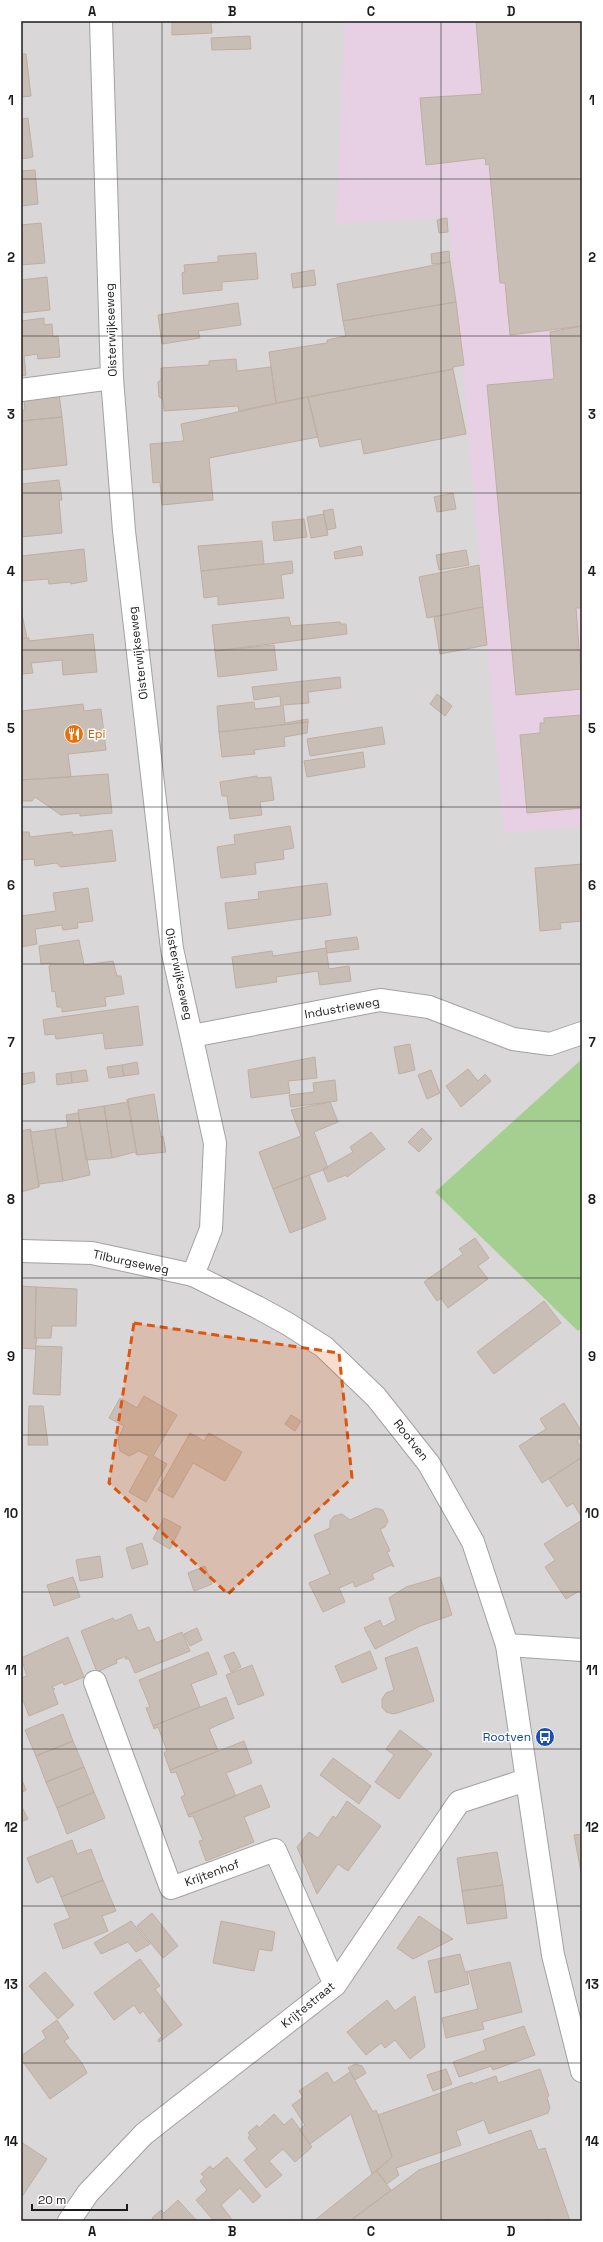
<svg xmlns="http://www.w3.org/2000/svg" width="603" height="2242" font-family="'Space Grotesk',sans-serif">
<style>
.residential{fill:#d9d7d7}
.industrial{fill:#e7d0e3}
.forest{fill:#a4cf91}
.building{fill:#c9beb5;stroke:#bfaea1}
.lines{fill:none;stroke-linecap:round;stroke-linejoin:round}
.minor-casing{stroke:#a2a2a2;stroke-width:24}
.tertiary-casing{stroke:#a2a2a2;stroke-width:24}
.minor{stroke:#fff;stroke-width:22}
.tertiary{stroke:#fff;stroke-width:22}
.marked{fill:#de560d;fill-opacity:0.2;stroke:#de560d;stroke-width:3;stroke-dasharray:8 5;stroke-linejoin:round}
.grid{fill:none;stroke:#1b1b1b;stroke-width:1;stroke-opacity:0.55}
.labels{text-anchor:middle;stroke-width:3;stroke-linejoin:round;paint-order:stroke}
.street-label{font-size:12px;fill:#1b1b1b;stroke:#fff}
.food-label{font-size:12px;fill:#c56008;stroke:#fff;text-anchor:start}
.transit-label{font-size:12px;fill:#164399;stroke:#fff;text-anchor:end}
.neatline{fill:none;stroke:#1b1b1b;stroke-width:1.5}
.grid-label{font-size:13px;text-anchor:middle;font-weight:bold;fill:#1b1b1b}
</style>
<rect width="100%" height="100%" fill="#ede8df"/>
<!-- residential -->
<path class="residential" d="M21,21H582V2221H21Z"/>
<!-- industrial -->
<path class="industrial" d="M345,21H582V827L504,833L449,217L336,224Z"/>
<!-- forest -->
<path class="forest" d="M582,1059V1328L578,1331L435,1192Z"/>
<!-- building -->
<path class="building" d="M172,21H232V22L211,23L212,33L172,35Z
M476,21H582V326L510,335L505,283H500L489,164L486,165L485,158L426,165L420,98L482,94Z
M250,36L251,49L212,50L211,38Z
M21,54H26L31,96L21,97Z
M28,118L33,157L21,159V119Z
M35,170L38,204L21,206V171Z
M447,218L448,232L439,233L437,220Z
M41,223L45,263L21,265V225Z
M449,251L450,262L432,264L431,254Z
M256,253L258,279L222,282V290L183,294L182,273L185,272L184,265L218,262V256Z
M450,262L456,302L343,321L337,284Z
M314,270L316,285L293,288L291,274Z
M47,277L50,310L21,313V280Z
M456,302L464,365L453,367V369L276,403L269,352L327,343V340L346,336L343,321Z
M238,303L241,325L198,331L200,338L162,344L158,315Z
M44,318V325L52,324L53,337L58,336L60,357L38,359L37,354L24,356L26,375L21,376V321Z
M582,326V608H576L582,689L516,695L487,385L554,379L550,332Z
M236,359L237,371L271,367L276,403L239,411L238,406L164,411L163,399L159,397L158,382L161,380V368L209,365V361Z
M453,369L466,434L364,454L361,439L320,447L308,397Z
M59,394L62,417L21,421V410H25L24,398Z
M308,397L318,437L209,458L213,500L162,505L160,482L153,483L150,444L184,441L181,424Z
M62,417L67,465L21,470V421Z
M59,480L62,500H59L62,533L21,537V484Z
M453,493L456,509L437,512L434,497Z
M333,509L336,528L327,530L323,511Z
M324,514L328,535L311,538L307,517Z
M304,519L307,537L274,541L272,522Z
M262,541L264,564L201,571L198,546Z
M361,546L363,555L335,559L334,552Z
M84,549L87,581L71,584L70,582L49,584L48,579L21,581V556Z
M466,550L469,565L439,570L436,555Z
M292,561L293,573L281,575L284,598L218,605V596L204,598L201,571Z
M479,565L483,607L427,618L419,577Z
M483,607L487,645L440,654L434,617Z
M21,610L27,638L21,639Z
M289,617L291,626L340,622L341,624H346L347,634L215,651L212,625Z
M93,634L97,672L63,675L62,660L31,663L33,673L21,674V639L29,638V641Z
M274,645L277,670L218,677L215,651Z
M340,677L341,688L308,692L309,703L283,705L285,723L308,719V722L219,732L217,706L254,702L255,709L281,706L280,696L254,700L252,687Z
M437,694L452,706L445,716L430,704Z
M83,704L84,711L101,709L106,750L68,754L71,777L21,780V711Z
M582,715V808L527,813L520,735L540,733V723H544V718Z
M308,722L307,733L284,737L285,746L254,750L255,754L222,757L219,732Z
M382,727L385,744L310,756L307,739Z
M363,752L365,767L307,777L304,761Z
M108,774L112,813L80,816V813L61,815L35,797L32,801H21V780Z
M257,776V778L271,777L274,800L260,802L262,815L230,819L227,796H222L220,782Z
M290,826L294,848L283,850L284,859L255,863L256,874L221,878L217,847L235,844L234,835Z
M112,830L116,861L61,867L56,863L35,866L34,859L21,860V832H29L30,837L72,832L73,835Z
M582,864V921L560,923L561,929L540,931L535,868Z
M327,883L331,915L228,929L225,903L259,899L258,892Z
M88,888L93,921L77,923L78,928L63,930L62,925L35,929L37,944L21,947V916L56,911L53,893Z
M357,937L359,949L327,953L325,941Z
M79,940L84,965L113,961L117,976H121L124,994L105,997L106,1006L62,1012V1007H57L55,991L52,992L49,966L51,965V963L41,964L39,946Z
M326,948L329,969L349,966L351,981L320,985L318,971L276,977L277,982L236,988L232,957L272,951L273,956Z
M138,1006L143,1045L105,1049L103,1033L56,1039L55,1034L45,1035L43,1020L47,1019Z
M410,1044L415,1070L399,1074L394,1047Z
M315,1057L317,1078L288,1081L290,1093L251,1098L248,1070Z
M137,1062L139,1074L124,1076L122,1065Z
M122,1065L124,1076L109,1078L107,1067Z
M468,1069L478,1081L485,1074L491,1081L461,1107L446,1086Z
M86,1070L88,1081L72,1083L71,1072Z
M431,1070L440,1093L427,1099L418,1075Z
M34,1072L35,1082L21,1085V1074Z
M71,1072L72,1083L57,1085L56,1074Z
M335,1080L337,1101L291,1107L289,1095L314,1092L313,1083Z
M154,1094L161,1137L163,1136L166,1152L137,1155L128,1099Z
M127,1099L137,1155L135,1152L112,1158L104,1106L128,1102Z
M330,1102L338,1122L314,1132L328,1168L273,1189L259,1152L301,1136L291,1110Z
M104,1106L112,1158L86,1160L78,1110Z
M78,1113L90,1175L63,1181L55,1129L68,1127L66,1115Z
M422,1128L432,1139L419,1152L408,1142Z
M30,1129L39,1187L21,1192V1131Z
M30,1129L32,1132L55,1129L63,1181L39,1184V1187Z
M371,1132L385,1149L347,1177L346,1175L328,1182L323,1169L353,1152L350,1147Z
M309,1175L326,1219L290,1233L273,1189Z
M475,1238L489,1258L478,1266L488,1279L448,1308L441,1298L437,1301L424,1282L463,1254L459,1249Z
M21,1286L36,1287L35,1338H37L35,1349L21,1348Z
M36,1287L77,1289L76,1326H52L51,1338H35Z
M544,1301L561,1323L494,1374L477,1352Z
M36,1346L62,1347L60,1395L33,1394Z
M144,1396L177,1415L153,1456L167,1464L146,1502L129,1492L149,1456L139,1451L129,1456L120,1451L118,1439L124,1426L109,1418L120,1398L137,1408Z
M564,1403L582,1432V1437L577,1441L582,1449V1457L542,1483L519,1446L546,1429L540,1419Z
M29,1406H43L48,1445H28Z
M291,1415L301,1421L295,1431L285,1424Z
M190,1433L204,1441L209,1433L242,1452L225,1481L193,1463L173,1498L158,1490Z
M582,1457V1518L573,1503L567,1507L549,1479Z
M376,1508L383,1510L388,1521L385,1527L380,1529L390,1551L387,1552L394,1567L391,1565L372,1574L374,1579L355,1587L353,1582L339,1588L345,1602L323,1612L309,1583L330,1574L314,1535L330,1528V1521L334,1516L342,1514L350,1520Z
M164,1518L181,1527L170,1549L153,1539Z
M582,1520V1595L579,1591L566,1599L545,1567L555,1560L544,1544Z
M142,1543L148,1564L132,1569L126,1548Z
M100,1556L103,1577L80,1581L76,1560Z
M205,1566L212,1584L194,1591L188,1573Z
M73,1577L80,1597L54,1606L47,1585Z
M440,1577L452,1615L420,1626L375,1649L364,1628L380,1620L383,1627L396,1620L389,1598L406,1587Z
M131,1614L138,1631L149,1627L156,1643L182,1632L190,1651L135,1673L129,1659H125L127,1656L116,1660L117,1663L97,1672L81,1631L113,1618L115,1621Z
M197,1628L202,1640L190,1646L184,1634Z
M68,1637L84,1677L64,1685L63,1682L51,1687L55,1689L53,1690L58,1704L29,1716L21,1695V1678L27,1676L21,1658Z
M417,1647L434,1701L394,1714L386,1712L382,1707V1699L386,1693L394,1690L385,1658Z
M370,1651L377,1669L342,1683L335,1666Z
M208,1652L217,1674L191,1684L200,1707L153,1726L146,1708L150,1707L139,1680Z
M234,1652L241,1667L231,1672L224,1656Z
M252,1665L264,1695L238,1705L226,1675Z
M226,1697L234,1718L209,1729L218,1751L170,1770L164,1753L167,1751L158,1727L154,1729L153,1726Z
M63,1714L73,1741L36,1756L25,1730Z
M400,1730L432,1754L399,1799L375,1782L394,1755L386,1749Z
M73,1741L84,1767L46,1782L36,1756Z
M244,1741L252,1763L226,1773L236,1796L188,1815L181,1797L185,1795L176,1772L171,1773L170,1770Z
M333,1758L371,1786L359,1804L320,1775Z
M84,1767L94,1792L57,1808L46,1782Z
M21,1778L26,1790L21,1793Z
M261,1785L270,1807L244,1817L254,1842L206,1861L199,1841L203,1840L193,1816L189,1817L188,1815Z
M94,1792L105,1818L67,1834L57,1808Z
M347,1801L381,1826L348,1871L338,1864L317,1894L297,1847L309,1832L318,1838L333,1816L336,1818Z
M21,1805L28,1819L21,1822Z
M582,1834V1877L574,1835Z
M72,1840L77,1854L91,1849L103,1880L61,1897L53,1876L37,1883L27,1858Z
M497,1852L503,1885L462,1891L457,1858Z
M103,1880L116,1911L102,1916L108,1931L63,1949L54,1924L70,1918L61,1897Z
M503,1885L507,1918L467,1924L462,1891Z
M152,1913L178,1946L163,1958L137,1926Z
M419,1916L453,1939L413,1959L397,1948Z
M131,1921L150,1944L136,1952L128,1942L101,1954L94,1943Z
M221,1921L275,1932L272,1951L259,1949L254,1971L213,1963Z
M460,1954L465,1972L510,1962L522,2012L482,2022L484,2029L446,2038L442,2018L478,2009L469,1973H467L469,1984L435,1993L428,1961Z
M140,1959L160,1986L155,1989L182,2025L159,2042L158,2040L162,2036L143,2011L140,2014L134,2005L114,2020L94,1993Z
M45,1972L74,2005L58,2019L29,1986Z
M415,1996L425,2047L410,2059L395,2040L385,2048L381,2043L366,2055L347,2032L387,2000L395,2011Z
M57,2020L69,2038L64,2041L82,2063L87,2073L50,2099L21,2059V2056L46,2038L42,2031Z
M524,2026L535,2055L493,2070L491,2066L459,2077L453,2062L486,2050L483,2040Z
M355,2064L362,2066L366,2073L355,2080L348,2068Z
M446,2069L452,2084L433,2091L427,2075Z
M540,2069L549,2096L547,2097L550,2108L548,2113L489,2134L484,2120L456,2131L461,2145L396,2168L399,2175L387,2184L377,2171L392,2157L378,2115L472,2082L473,2084L496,2076L498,2083Z
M327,2072L334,2083L350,2072L373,2112L376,2110L378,2115L392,2157L372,2174L351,2114L310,2144L299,2130L305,2125L292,2105L303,2097L299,2091Z
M274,2114L284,2125L292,2118L312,2147L295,2162L283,2149L269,2161L282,2175L266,2188L244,2160L257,2149L248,2138L250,2135L248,2133L257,2125L259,2128Z
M531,2130L538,2150L545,2148L570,2221H548V2219L543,2221H350L419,2170Z
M21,2142L47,2159L21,2198Z
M227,2157L261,2196L253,2203L240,2188L221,2205L233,2221H214L196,2200L207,2190L200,2181L204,2177L201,2174L210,2166L213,2169Z
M376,2171L391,2190L350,2221H314Z
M178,2200L197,2221H155L152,2218L161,2210L164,2213Z"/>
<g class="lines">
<defs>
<path id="minor" d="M101,21L112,378L124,531L172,949L215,1143L211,1229L193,1275
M21,390L112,378
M192,1036L380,1000L429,1007L513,1039L550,1044L582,1033
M507,1645L582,1650
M95,1682L171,1888L275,1850L335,1985
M69,2221L88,2193L144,2134L335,1985L459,1802L526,1780"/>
<path id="tertiary" d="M21,1251L92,1253L193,1275L257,1307L288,1324L324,1347L376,1397L429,1464L473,1542L507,1645L553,1955L582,2071"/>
</defs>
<!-- minor casing -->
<use href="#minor" class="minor-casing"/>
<!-- tertiary casing -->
<use href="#tertiary" class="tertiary-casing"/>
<!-- minor -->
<use href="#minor" class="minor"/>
<!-- tertiary -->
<use href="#tertiary" class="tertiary"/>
</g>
<!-- marked area -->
<path class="marked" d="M134,1323L339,1353L352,1478L228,1594L109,1483Z"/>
<!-- grid -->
<path class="grid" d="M162,21V2221M302,21V2221M441,21V2221M21,179H582M21,336H582M21,493H582M21,650H582M21,807H582M21,964H582M21,1121H582M21,1278H582M21,1435H582M21,1592H582M21,1749H582M21,1906H582M21,2063H582"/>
<!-- icons -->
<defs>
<symbol id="restaurant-disc" viewBox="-11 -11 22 22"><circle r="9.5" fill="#e8710a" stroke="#fff"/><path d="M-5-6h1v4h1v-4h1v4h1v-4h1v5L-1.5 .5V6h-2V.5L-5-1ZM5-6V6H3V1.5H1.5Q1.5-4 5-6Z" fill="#fff"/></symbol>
<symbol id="bus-disc" viewBox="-11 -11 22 22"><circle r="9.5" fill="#1a4fb4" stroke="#fff"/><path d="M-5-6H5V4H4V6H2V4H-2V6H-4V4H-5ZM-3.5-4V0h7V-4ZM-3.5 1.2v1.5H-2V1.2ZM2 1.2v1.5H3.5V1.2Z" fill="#fff"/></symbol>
</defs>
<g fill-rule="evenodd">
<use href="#restaurant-disc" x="63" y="723" width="22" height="22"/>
<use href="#bus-disc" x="534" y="1726" width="22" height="22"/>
</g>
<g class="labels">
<!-- street labels -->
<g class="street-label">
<text transform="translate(111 330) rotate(-92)" y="4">Oisterwijkseweg</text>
<text transform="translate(138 653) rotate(-97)" y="4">Oisterwijkseweg</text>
<text transform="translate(179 974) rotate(78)" y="4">Oisterwijkseweg</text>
<text transform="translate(342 1008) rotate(-10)" y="4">Industrieweg</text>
<text transform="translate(131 1262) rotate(12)" y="4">Tilburgseweg</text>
<text transform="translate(411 1440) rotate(52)" y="4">Rootven</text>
<text transform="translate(212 1873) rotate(-20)" y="4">Krijtenhof</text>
<text transform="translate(308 2005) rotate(-39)" y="4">Krijtestraat</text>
</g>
<!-- food labels -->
<g class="food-label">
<text x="88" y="738">Epi</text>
</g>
<!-- transit labels -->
<g class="transit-label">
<text x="531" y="1741">Rootven</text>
</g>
</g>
<!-- border -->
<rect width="603" height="2242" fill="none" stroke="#ffffff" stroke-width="44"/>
<!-- scale -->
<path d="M32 2204v6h95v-6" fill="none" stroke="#1b1b1b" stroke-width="2"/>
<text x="38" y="2204" font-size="12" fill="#1b1b1b" stroke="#ffffff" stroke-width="3" paint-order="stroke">20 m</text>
<rect x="22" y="22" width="559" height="2198" class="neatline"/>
<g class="grid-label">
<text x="92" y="16">A</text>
<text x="232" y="16">B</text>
<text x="371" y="16">C</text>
<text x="511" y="16">D</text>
<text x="11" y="105">1</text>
<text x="592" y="105">1</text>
<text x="11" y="262">2</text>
<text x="592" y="262">2</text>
<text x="11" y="419">3</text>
<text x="592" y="419">3</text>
<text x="11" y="576">4</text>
<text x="592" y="576">4</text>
<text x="11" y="733">5</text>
<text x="592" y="733">5</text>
<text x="11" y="890">6</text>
<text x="592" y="890">6</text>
<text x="11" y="1047">7</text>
<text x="592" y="1047">7</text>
<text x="11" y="1204">8</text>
<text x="592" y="1204">8</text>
<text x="11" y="1361">9</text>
<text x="592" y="1361">9</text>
<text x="11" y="1518">10</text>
<text x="592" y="1518">10</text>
<text x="11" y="1675">11</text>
<text x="592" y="1675">11</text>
<text x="11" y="1832">12</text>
<text x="592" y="1832">12</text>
<text x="11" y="1989">13</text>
<text x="592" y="1989">13</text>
<text x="11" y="2146">14</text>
<text x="592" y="2146">14</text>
<text x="92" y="2236">A</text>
<text x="232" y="2236">B</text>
<text x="371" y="2236">C</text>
<text x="511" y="2236">D</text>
</g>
</svg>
